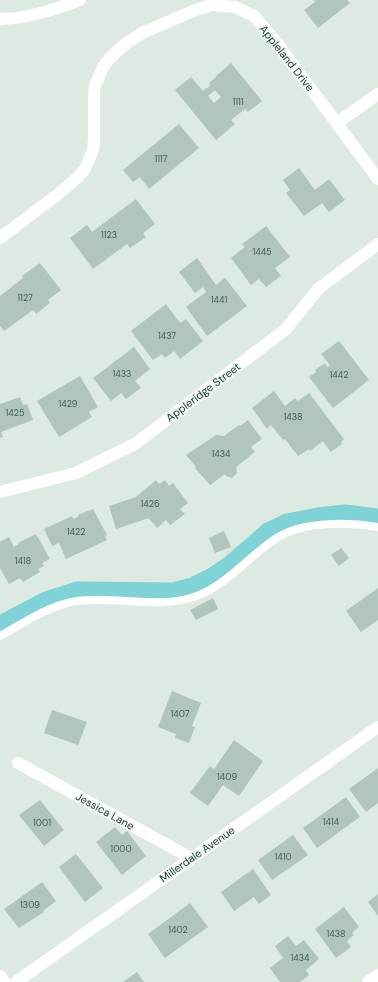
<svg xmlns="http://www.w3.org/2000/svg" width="378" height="982" font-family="'DM Sans',sans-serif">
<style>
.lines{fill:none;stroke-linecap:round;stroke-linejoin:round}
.canal{stroke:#7fd2d5;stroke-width:17}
.building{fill:#b1c5bb;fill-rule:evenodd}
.service{stroke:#fff;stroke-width:8}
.minor{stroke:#fff;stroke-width:12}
.tertiary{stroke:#fff;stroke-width:12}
.labels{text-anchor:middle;stroke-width:3.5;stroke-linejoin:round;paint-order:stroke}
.number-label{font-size:9px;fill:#425d52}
.street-label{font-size:11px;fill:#1d3a2f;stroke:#edf7f0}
</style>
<rect width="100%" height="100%" fill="#dceae2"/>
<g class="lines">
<!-- canal -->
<path class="canal" d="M0,624L46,600L77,590L173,591L192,586L212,576L230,564L268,531L287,522L318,516L345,513L378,517"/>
</g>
<!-- building -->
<path class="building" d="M314,0H347L350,3L318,28L304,10L315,2Z
M231,63L262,101L248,112L245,109L231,120L235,124L216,140L175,90L191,77L203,91L211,85L209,83L216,77V76ZM215,90L221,97L214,103L208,96Z
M179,124L199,148L149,189L140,177L133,182L123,170Z
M299,168L315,190L329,179L345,200L329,212L322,203L304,216L286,193L290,190L283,180Z
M136,199L155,224L143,233L146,237L130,248L127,244L93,269L70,238L87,225L92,232Z
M266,226L290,257L275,268L281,276L266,287L259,279L251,285L231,258L245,247L242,244Z
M197,258L216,285L225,278L247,306L207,336L186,307L206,292L203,287L195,293L179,272Z
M40,263L61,290L48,300L50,303L36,314L33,310L4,331L0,326V296L23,278L22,276Z
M166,304L180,323L186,319L203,341L180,359L174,351L165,358L162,354L153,360L131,331Z
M339,341L369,380L333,408L309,377L316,372L315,370L325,363L327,367L330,365L321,354Z
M134,347L150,369L135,381L141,388L126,399L121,393L111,401L93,378Z
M80,376L98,407L89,412L92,417L59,437L37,401Z
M274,391L285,406L295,398L298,401L309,393L344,439L341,442L342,444L331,452L323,441L310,451L309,449L298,456L285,439L283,440L271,425L267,429L252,408Z
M20,397L23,405L27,404L33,420L1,432L3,437L0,438V404Z
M248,420L262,439L251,447L255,452L236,467L237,473L232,478L226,476L225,474L210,485L195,468L196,467L186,455L216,435L224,436L239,425L240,426Z
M156,480L159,484L165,480L169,486L173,483L188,503L180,509L185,514L170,525L166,520L157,528L149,518L116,529L109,506L136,497Z
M93,509L107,535L105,536L107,540L66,559L59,543L52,546L44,529L72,516L73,519L78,517V515Z
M224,531L231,547L215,553L209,538Z
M36,534L50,559L42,563L44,566L38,569L40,572L23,582L20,578L9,584L0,568V542L9,537L14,547L19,544L18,543Z
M341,548L349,558L339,566L331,555Z
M378,588V620L361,632L346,611Z
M213,598L218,609L196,620L190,610Z
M172,691L201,703L192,726L195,727L189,743L175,738L176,734L158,727Z
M52,710L87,722L78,745L44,733Z
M234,740L263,761L239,796L223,785L208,806L190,793L210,766L214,769Z
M378,768V803L366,812L349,789Z
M346,797L360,817L317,848L303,828Z
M40,800L64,830L44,846L19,815Z
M115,827L122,835L127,831L146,856L122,875L96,842Z
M293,835L308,855L272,880L258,860Z
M76,854L103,888L85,902L59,867Z
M253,869L271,895L259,904L254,897L234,911L221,892Z
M42,882L56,901L43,911L44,912L19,928L4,909Z
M378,894V916L368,902Z
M190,903L208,927L165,958L148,934Z
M344,907L359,927L352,933L354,935L347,941L351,947L336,958L315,929Z
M288,936L296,946L304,940L319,959L306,970L309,975L300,982H280L270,968L283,958L275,946Z
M137,972L144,982H123Z"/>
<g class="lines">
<!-- service -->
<path class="service" d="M0,636C24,623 49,605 77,601C114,596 159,609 194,597C227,585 247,558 275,539C301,521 348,522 378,527"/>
<!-- minor -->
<path class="minor" d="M337,123L378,94
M0,492L76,473L135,444L286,329L318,289L378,244
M18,763L191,858
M0,976L5,982
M368,982L378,975"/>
<!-- tertiary -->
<path class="tertiary" d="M0,19C25,19 57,9 80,0
M0,238L57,195L76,179L85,169L93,150L94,140V93L95,86L103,67L110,58L125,44L142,33L193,11L212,5L235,7L254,16L274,39L378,179
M16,982L378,727"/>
</g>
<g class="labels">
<!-- number labels -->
<g class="number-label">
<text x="238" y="105">1111</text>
<text x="161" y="162">1117</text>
<text x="109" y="238">1123</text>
<text x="262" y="255">1445</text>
<text x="25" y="301">1127</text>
<text x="219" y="303">1441</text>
<text x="167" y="339">1437</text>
<text x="122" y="377">1433</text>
<text x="339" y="378">1442</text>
<text x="68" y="407">1429</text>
<text x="15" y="416">1425</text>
<text x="293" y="420">1438</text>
<text x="221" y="457">1434</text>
<text x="150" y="507">1426</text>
<text x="76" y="535">1422</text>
<text x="23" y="564">1418</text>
<text x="180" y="717">1407</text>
<text x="227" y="780">1409</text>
<text x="331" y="825">1414</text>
<text x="42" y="826">1001</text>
<text x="121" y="852">1000</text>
<text x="283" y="860">1410</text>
<text x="30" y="908">1309</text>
<text x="178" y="933">1402</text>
<text x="336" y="937">1438</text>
<text x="300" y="961">1434</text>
</g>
<!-- street labels -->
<g class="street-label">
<text transform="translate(287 58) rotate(52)" y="4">Appleland Drive</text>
<text transform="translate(203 392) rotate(-37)" y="4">Appleridge Street</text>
<text transform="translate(105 811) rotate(29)" y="4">Jessica Lane</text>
<text transform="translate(197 854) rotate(-35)" y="4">Millerdale Avenue</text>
</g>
</g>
</svg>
